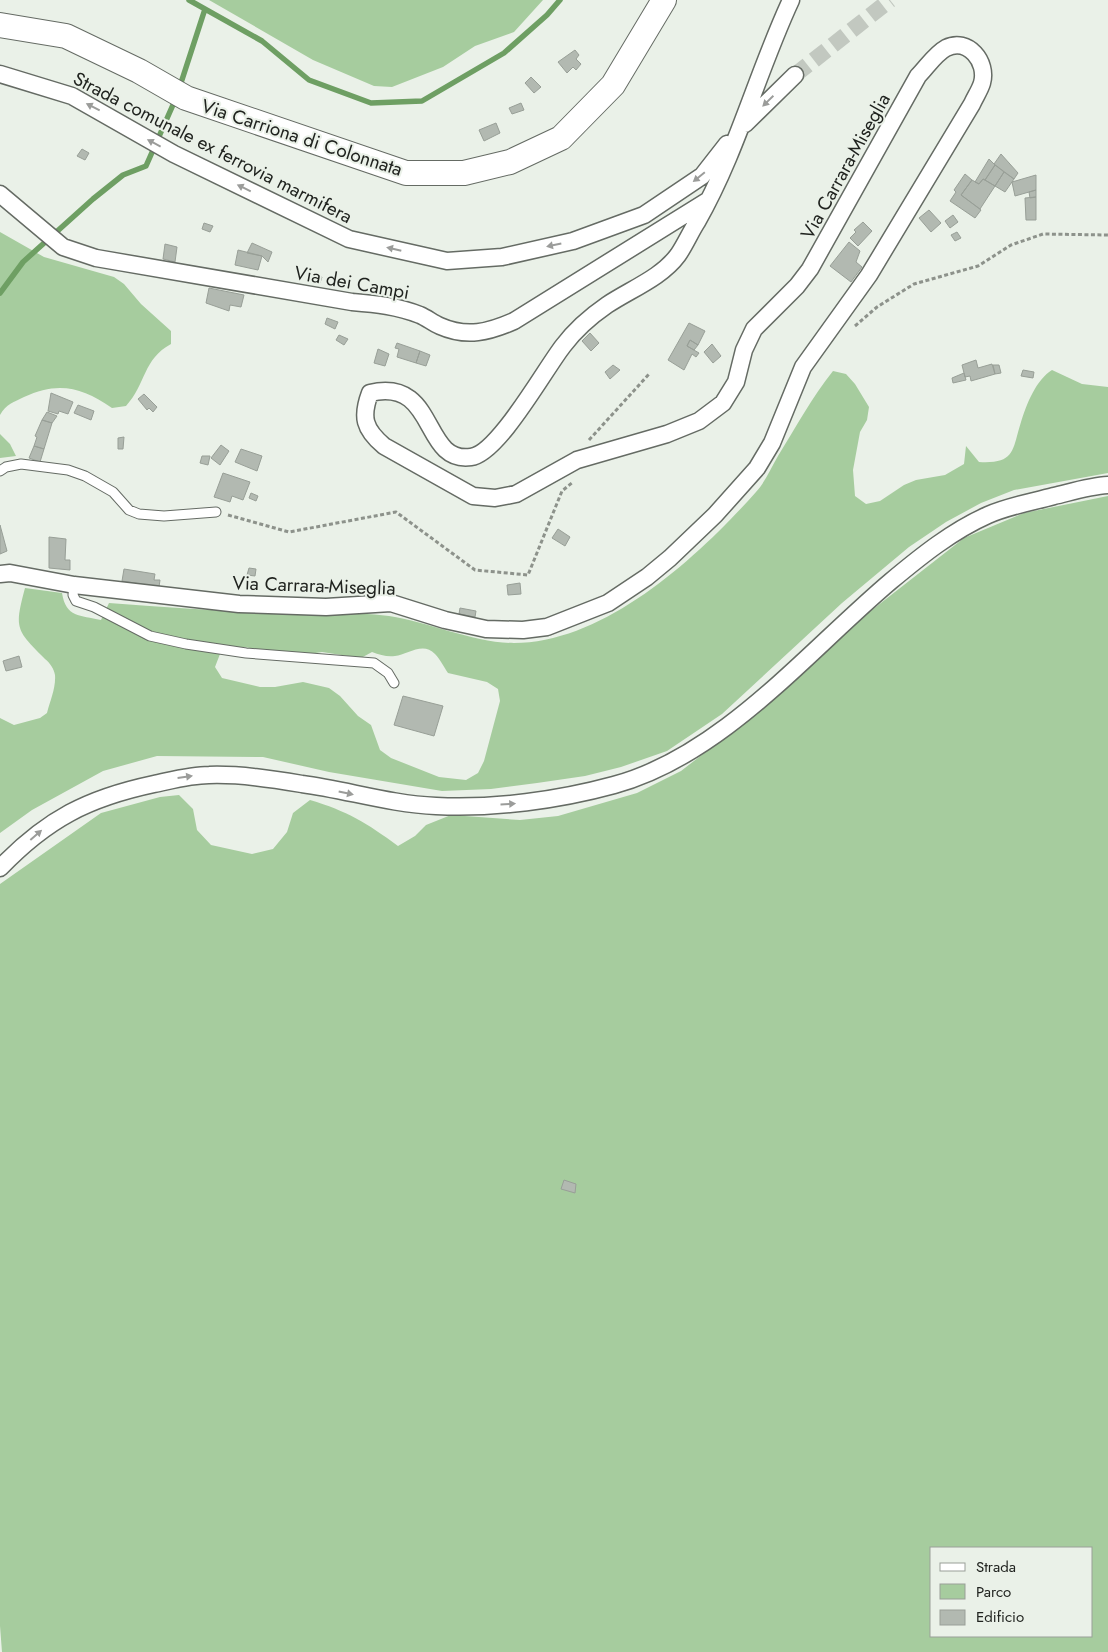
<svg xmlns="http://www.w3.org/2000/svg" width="1108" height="1652" font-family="Jost,sans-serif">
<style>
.green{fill:#a6cc9e;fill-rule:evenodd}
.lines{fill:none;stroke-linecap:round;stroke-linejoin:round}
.stream{stroke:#6e9f63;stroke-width:5.5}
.building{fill:#b2b9b1;stroke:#989f97}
.minor-tunnel{stroke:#c2c8c0;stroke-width:16;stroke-dasharray:16 8;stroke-linecap:butt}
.service-casing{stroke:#656b64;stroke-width:11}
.minor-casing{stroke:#656b64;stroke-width:19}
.secondary-casing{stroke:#656b64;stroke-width:26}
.path{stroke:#8d928b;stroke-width:3;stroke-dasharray:4 2.5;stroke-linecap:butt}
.service{stroke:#fff;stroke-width:9}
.minor{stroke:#fff;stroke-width:16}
.secondary{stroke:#fff;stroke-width:24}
.oneway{fill:#9b9c9a}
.labels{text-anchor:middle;stroke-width:4;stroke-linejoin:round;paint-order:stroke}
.street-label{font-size:19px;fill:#20231f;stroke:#eaf1e8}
</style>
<rect width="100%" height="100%" fill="#eaf1e8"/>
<!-- green -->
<path class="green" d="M209,0H543L514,32L475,46L443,67L392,87L374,86L313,60Z
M0,232L44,257L114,277L124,284L141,304L171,331V344C143,359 146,384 126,406L112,408C82,387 58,381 24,397C14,402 6,404 0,415Z
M1052,370L1082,384L1108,387V473L1014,490L981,503L946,522L909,547L842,603L722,714L667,751L621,767L585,776L537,783L491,789L442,791L329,772L263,757L157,756L103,771L32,810L0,833V718L14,725L40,718L47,713C50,701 56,688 55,675C54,669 50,663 45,659C16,630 14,629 25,588L62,593C66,618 80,615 101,620L109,603C163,607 217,611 270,613C309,614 352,611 389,616C429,622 474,643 514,643C605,643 698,557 756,492C765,482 771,468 778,456C796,427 812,397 833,371L846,374L855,384L869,407L867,420L860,432L853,470L855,496L866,504L880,501L904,485L916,480L945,475L964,464L966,446L979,462C1016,464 1012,450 1021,422C1027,403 1036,380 1052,370ZM244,647L296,656L322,652L361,658L372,652C380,655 387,657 395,656C407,655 423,641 435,654C440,659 444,667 448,673L487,682L498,689L500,701L484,761L478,773L466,780L439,777L391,758L380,750L371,725L358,716L340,696L329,688L303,682L275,687H260L222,678L215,667L220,654L231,649Z
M0,434L10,444L16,456L0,458Z
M1108,496V1652H2L0,1626V884L101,813L160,797L179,795L193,809L197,830L211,845L252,854L273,849L287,832L293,813L310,800C347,811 367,823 398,846L415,836L426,825L451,815L520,820L558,816L637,793L681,771L738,727L863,617L964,538L1024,513ZM932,1548H1092V1636H932Z"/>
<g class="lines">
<!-- stream -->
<path class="stream" d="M189,0L262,41L309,80L371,103L422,101L504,53L547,15L560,0
M179,89L205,9
M0,293L23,262L93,199L123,175L146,166L176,98"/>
</g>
<!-- building -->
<path class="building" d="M575,50L579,55L576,59L581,64L576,70L573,67L567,73L558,62Z
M531,77L541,87L534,93L525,83Z
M521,103L524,110L512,114L509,108Z
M496,123L500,133L484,141L479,130Z
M82,149L89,153L85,160L77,156Z
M1001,154L1018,173L1014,179L994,164Z
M989,159L995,165L985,180L983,179L979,184L975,182Z
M995,165L1004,172L995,186L985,180Z
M1004,172L1014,179L1005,192L995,186Z
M965,174L972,180L961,195L981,210L975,218L950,201L956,192L954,190Z
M1036,175V190L1015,196L1012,182Z
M983,179L995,186L980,209L961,195L972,180L979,184Z
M1036,190V197L1030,198L1029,192Z
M1036,197V220H1026L1025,198Z
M929,210L941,223L931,232L919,218Z
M953,215L958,222L950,228L945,221Z
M863,222L872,231L858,246L850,238L856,232L854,230Z
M204,223L213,226L210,232L202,229Z
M957,232L961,238L955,241L951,235Z
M849,242L860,251L856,262L862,267L851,282L830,266Z
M252,243L272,252L268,262L262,256L247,253Z
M165,244L177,247L175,262L163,259Z
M238,250L262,256L258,270L235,265Z
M309,273L322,277L320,283L308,279Z
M209,288L244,295L241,307L230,305L229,311L206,303Z
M327,318L338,322L335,329L325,324Z
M689,323L705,331L698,345L690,340L687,346L699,353L696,357L692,354L684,370L668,360Z
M590,333L599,343L591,351L582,341Z
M339,335L348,339L344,345L336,340Z
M690,340L698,345L694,350L687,346Z
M397,343L420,351L416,363L397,357L399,349L395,348Z
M712,344L721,356L713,363L704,352Z
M378,349L389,354L385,366L374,363Z
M420,351L430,355L426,366L416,363Z
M976,360L978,368L992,364L995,374L971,381L970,376L965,377L962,365Z
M613,365L620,370L610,379L605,372Z
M993,365H999L1001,373L995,374Z
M1023,370L1034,372L1033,378L1021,376Z
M964,373L966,380L953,383L952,378Z
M51,393L73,402L68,414L59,411L58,414L48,411Z
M144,394L157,407L153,412L149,408L147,410L138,399Z
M78,405L94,411L91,420L74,413Z
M47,412L57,416L52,423L42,420Z
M42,420L52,423L44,449L34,446L37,437L35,436Z
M124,437L123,449H118V438Z
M221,445L229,451L220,465L211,458Z
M34,446L44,449L40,462L29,458Z
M241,449L262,456L257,471L235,462Z
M202,456H210L208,465L200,463Z
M223,473L250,482L243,500L232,496L230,502L214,497Z
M251,493L258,496L256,501L249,498Z
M0,525L7,551L0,554Z
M558,529L570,537L565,546L552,538Z
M49,537L66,539L65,560H70V570L49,568Z
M249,568L256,569L255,576L247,575Z
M124,569L155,574L154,580H160L159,587L122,581Z
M520,583L521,594L508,595L507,585Z
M460,608L476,611L475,617L459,614Z
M19,656L22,667L6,671L3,661Z
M403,696L443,706L434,736L394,725Z
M564,1180L576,1184L575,1193L561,1189Z"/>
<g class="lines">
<!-- minor-tunnel -->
<path class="minor-tunnel" d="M795,75L890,0"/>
<defs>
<path id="service" d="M0,471L6,467L21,464L68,470L85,476L113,492L129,510L139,514L164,516L216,512
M74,585L73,595L76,601L94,607L150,636L186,644L246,653L374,663L388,673L394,683"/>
<path id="minor" d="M0,74L72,96L174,154L349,239L447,261L502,257L573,241L644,215L702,176L727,144
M745,124L795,75
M0,194L63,247L96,258L352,302C376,304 397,306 420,315C427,318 433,323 440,326C467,338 489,332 514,321L707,201
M0,574L10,573L74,585L239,604L326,607L391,603L445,620L486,629L523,630L547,627L608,603L647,577L670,558L715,515L757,468L772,443L803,367L869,275L972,104C975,97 980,90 982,83C988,62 968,37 946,48C935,54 927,67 918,76L810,269L797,286L754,329L744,350L736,382L723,403L699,421L667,434L577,460L516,494L495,498L473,496L384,446C364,429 361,417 370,393C438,377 421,464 471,457C498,454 545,369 563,346C575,330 591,316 607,305C631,289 661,278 678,255C685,245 690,233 697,222C737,152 757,73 791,0
M0,868C47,819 88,798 154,784C173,780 191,775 209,775C240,774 272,779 302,784C347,790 390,804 436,806C494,809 559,800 614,785C722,756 808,651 891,581C921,556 952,531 988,515C1008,506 1032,502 1054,496C1071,492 1090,486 1108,485"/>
<path id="secondary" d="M0,25L66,36L139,71L186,98L406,173H464L510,162L561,138L613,85L664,0"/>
</defs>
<!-- service casing -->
<use href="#service" class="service-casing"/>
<!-- minor casing -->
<use href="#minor" class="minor-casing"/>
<!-- secondary casing -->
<use href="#secondary" class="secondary-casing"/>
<!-- path -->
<path class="path" d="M855,326L877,307L914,284L978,266L1011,245L1043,234L1108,235
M589,440L650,373
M228,515L289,532L396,512L475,570L528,575L562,491L573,482"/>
<!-- service -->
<use href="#service" class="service"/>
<!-- minor -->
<use href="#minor" class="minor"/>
<!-- secondary -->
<use href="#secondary" class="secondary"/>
</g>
<!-- one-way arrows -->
<defs><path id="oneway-solid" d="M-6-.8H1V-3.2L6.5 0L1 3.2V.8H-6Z" transform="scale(1.25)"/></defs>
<g class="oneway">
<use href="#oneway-solid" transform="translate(768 101) rotate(136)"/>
<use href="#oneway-solid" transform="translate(93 107) rotate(-153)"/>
<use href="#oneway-solid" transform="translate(154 143) rotate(-152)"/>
<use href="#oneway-solid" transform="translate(699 177) rotate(141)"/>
<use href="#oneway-solid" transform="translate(244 188) rotate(-154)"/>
<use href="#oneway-solid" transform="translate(554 245) rotate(168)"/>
<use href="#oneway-solid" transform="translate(394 249) rotate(-167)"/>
<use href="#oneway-solid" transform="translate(185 777) rotate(-8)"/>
<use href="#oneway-solid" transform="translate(346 793) rotate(12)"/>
<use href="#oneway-solid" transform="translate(508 804) rotate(-3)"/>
<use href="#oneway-solid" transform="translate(36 835) rotate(-41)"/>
</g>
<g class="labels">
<!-- street labels -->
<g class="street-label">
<text transform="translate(302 137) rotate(18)" y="7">Via Carriona di Colonnata</text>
<text transform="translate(213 147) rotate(27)" y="7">Strada comunale ex ferrovia marmifera</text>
<text transform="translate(845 166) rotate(-61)" y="7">Via Carrara-Miseglia</text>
<text transform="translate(352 282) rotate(10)" y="7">Via dei Campi</text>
<text transform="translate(314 585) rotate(2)" y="7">Via Carrara-Miseglia</text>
</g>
</g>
<!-- legend -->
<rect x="930" y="1547" width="162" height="90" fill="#eaf1e8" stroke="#999f98"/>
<rect x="940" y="1563" width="25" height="8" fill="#ffffff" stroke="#999f98"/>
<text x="976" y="1572" font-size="15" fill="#20231f">Strada</text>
<rect x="940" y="1584" width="25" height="15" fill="#a6cc9e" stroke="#999f98"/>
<text x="976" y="1597" font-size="15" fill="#20231f">Parco</text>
<rect x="940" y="1610" width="25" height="15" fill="#b2b9b1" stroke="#999f98"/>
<text x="976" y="1622" font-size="15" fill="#20231f">Edificio</text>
</svg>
